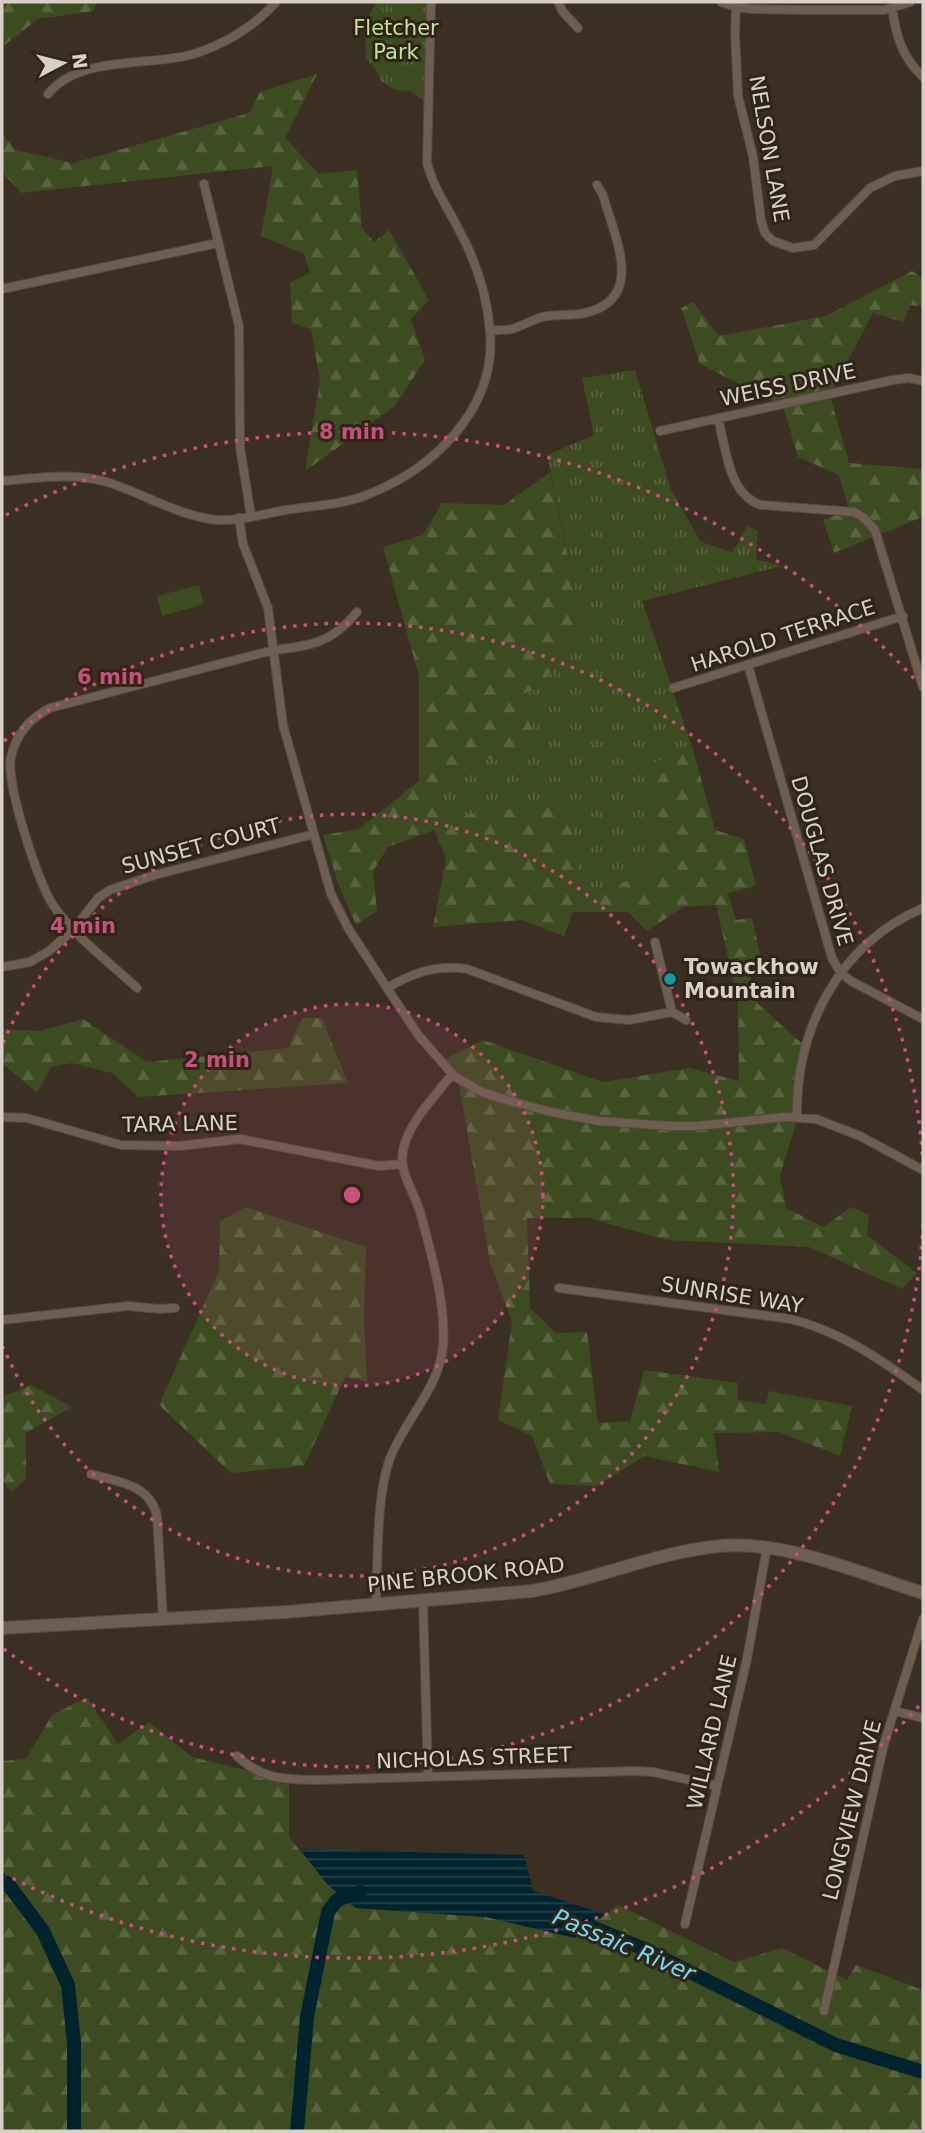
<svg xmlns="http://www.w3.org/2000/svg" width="925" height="2133" font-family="'DejaVu Sans',sans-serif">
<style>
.grass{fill:url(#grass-tufts)}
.forest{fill:url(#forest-firs)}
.pitch{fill:#3d4b20}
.water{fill:url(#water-rules)}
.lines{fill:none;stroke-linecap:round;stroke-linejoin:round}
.river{stroke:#00232d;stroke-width:14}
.street-casing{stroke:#554a40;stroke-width:10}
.secondary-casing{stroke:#554a40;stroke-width:14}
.street{stroke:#6d5e51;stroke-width:8}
.secondary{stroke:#6d5e51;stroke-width:12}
.ring{fill:none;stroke:#c94f7c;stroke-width:3.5;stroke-dasharray:3.5 7}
.culture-dot{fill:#0f9aa8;stroke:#302418;stroke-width:2.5}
.labels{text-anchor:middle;stroke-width:6;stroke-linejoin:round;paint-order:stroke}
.park-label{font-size:21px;fill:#c5e195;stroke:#302418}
.street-label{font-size:21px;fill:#d8d0c8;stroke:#302418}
.poi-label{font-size:21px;font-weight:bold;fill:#d8d0c8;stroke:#302418;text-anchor:start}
.water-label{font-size:23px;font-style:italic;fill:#74d8f7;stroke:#302418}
.centre{fill:#c94f7c;stroke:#302418;stroke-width:3.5}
.ring-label{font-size:21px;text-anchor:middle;font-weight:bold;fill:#c94f7c;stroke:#302418;stroke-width:6;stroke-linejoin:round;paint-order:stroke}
</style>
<defs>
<pattern id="grass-tufts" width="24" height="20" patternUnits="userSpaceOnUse" patternTransform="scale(1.75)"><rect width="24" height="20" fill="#3d4b20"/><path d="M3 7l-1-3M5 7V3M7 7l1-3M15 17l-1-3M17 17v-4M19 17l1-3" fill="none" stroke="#58643f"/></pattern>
<pattern id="forest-firs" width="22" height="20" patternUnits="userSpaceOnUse" patternTransform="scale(1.75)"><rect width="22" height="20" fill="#3d4b20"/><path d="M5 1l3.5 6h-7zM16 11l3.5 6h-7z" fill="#58643f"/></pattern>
<pattern id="water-rules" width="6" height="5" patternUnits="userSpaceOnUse" patternTransform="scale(1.75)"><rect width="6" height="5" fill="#00232d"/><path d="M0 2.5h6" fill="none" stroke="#24424a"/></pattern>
</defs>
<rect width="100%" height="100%" fill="#3b2e22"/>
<!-- grass -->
<path class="grass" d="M377,2H428L424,101L410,91L395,90L381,81L376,69L366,59C365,40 364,17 377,2Z
M635,370L671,490L701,542L732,552L748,526L758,531L756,559L782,566L642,601L693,749L654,763L652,874L580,895L445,818L440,774L538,744L516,696L546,686L556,648L583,627L547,455L594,435L582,378Z"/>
<!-- forest -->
<path class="forest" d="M2,2H97L94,11L38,19L2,47Z
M317,74L285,138L319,174L357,170L362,228L374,242L389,230L429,300L411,319L425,360L394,407L305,471L320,381L311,329L292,323L290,282L310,273L304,254L261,236L273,166L21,193L2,172V133L16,150L73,163L249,113L260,92Z
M912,271L923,278V307L910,305L903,322L873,313L830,395L849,463L923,469V517L834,553L823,520L849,510L839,475L798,457L783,406L700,364L681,308L693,302L719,336L826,316Z
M550,472L583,627L556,648L546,686L517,696L539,744L440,774L445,817L571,802L581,894L652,874L654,762L693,749L715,830L744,839L756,886L728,893L736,920L752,918L761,958L746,960L757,1003L807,1048L798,1117L780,1176L786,1208L824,1227L851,1207L869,1215L867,1235L917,1273L902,1289L809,1247L666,1240L589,1218H527L530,1308L556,1333L587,1332L598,1423L630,1421L644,1370L738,1383V1400L766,1404L769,1391L852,1406L840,1456L779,1432L714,1433L719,1472L644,1456L597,1486L550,1484L532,1436L498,1420L512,1322L490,1262L459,1085L439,1062L483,1040L603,1082L689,1068L739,1081L738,1001L716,905L683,907L647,931L628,912H573L564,936L522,920L433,927L446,858L434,830L388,847L373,871L377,911L356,925L338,883L323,835L359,829L419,781V676L383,547L423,535L442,503L504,505Z
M302,1018H322L348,1083L138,1097L112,1073L72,1063L51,1067L37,1093L2,1063V1029L39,1031L83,1019L147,1062L288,1048Z
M245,1207L366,1247L364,1320L367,1381L345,1377L304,1466L231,1473L159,1405L219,1271L220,1222Z
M31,1385L72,1407L26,1433V1479L12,1492L2,1480V1397Z
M87,1697L118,1744L149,1722L192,1757L289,1781V1837L328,1885L356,1908L486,1917L575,1938L618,1905L734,1962L782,1948L847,1980L856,1965L923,1990V2131H2V1761L26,1759L52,1715Z"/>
<!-- pitch -->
<path class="pitch" d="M199,585L204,604L162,616L157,596Z"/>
<!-- water -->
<path class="water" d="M300,1849L524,1855L533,1891L605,1914L575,1938L486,1917L356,1908L328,1885Z"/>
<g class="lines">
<!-- river -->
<path class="river" d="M2,1880L8,1884L43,1931L68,1985L74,2043V2131
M575,1920L642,1948L836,2045L923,2072
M297,2131L307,2017L328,1912L337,1900L360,1892"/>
<defs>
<path id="street" d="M558,2L563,12L578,28
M721,2L736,7L754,9L804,10H884L910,2
M736,7L735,33L738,96L753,156L761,220L765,233L773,241L793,248L814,245L870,188L895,176L923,171
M892,8C896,36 902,57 923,77
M48,94C78,56 147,66 190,55C222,46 254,27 276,2
M204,184L239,326L240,447L251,516
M2,289L218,243
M490,331C497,330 505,330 512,329C522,326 532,320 542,317C556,314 571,316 585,313C647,299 614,236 603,195L597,185
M718,418C726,448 728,494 761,505L854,512L864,518L875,530L923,687
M660,431L893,380L909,378L923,381
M2,481C37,478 73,472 107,482C142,493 181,517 218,520C240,521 264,514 286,510C312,506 340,505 364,496C433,470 497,409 490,331C487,295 476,261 459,230C448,208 433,187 427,163L431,2
M239,518L243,544L268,608L283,725L331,894L348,928L387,988L419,1036L454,1076L482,1092L503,1099L551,1112L599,1121L670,1126H697L785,1117L816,1119L860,1136L923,1170
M748,665L832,958L840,972L851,981L923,1019
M673,688L903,616
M655,942L672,1012
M2,967L30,962L49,951L74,929L98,898L110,890L155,875L314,834
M137,988C109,962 75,937 53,905C38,883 5,781 11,757C16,735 30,718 50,708L274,650C312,646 333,642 357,612
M387,988C413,973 436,964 467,969L596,1017L629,1020L672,1012L686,1020
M797,1116C796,1028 839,944 923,908
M2,1117L27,1118L121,1145L179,1146L240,1139L379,1166L402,1164
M559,1288L791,1319C842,1332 881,1360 923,1390
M2,1320L128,1306L160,1309L175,1308
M91,1474C118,1482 150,1484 157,1516L163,1618
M423,1601L428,1777
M376,1605C378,1563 376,1500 389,1461C403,1421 439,1390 443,1346C446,1302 432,1257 421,1215C414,1188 394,1170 406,1140C415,1116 437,1094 452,1074
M895,1711L923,1718
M237,1756C263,1780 283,1779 316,1780L636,1771L653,1772L717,1786
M685,1924L747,1659L767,1547
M824,2011L884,1744L923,1619"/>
<path id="secondary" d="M2,1628L286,1612L532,1591C595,1580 656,1552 720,1546C785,1540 862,1574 923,1593"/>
</defs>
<!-- street casing -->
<use href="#street" class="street-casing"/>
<!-- secondary casing -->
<use href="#secondary" class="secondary-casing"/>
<!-- street -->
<use href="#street" class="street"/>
<!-- secondary -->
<use href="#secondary" class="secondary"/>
</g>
<!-- distance rings -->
<circle cx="352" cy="1195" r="191" fill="#c94f7c" fill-opacity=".12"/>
<g class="ring">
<circle cx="352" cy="1195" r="191"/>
<path d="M3 1043A381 381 0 1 1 3 1347"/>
<path d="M923 1225A572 572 0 0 1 4 1649M4 741A572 572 0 0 1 923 1165"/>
<path d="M919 1706A763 763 0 0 1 6 1875M6 515A763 763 0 0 1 919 684"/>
</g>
<!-- markers -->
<circle class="culture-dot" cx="670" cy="979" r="7"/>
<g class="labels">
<!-- park labels -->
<g class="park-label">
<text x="396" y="35">Fletcher<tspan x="396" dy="24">Park</tspan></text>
</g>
<!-- street labels -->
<g class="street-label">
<text transform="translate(769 149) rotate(80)" y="7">NELSON LANE</text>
<text transform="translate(788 385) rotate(-12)" y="7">WEISS DRIVE</text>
<text transform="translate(783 636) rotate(-18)" y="7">HAROLD TERRACE</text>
<text transform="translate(201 846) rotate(-15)" y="7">SUNSET COURT</text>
<text transform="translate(822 861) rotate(74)" y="7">DOUGLAS DRIVE</text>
<text transform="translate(180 1124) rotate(-1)" y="7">TARA LANE</text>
<text transform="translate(732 1295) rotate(9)" y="7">SUNRISE WAY</text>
<text transform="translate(466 1575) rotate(-6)" y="7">PINE BROOK ROAD</text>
<text transform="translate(712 1732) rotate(-77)" y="7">WILLARD LANE</text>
<text transform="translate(474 1758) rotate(-2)" y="7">NICHOLAS STREET</text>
<text transform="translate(852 1810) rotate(-76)" y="7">LONGVIEW DRIVE</text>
</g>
<!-- poi labels -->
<g class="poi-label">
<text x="684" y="974">Towackhow<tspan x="684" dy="24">Mountain</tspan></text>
</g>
<!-- water labels -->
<g class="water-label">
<text transform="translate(624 1945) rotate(23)" y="8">Passaic River</text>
</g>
</g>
<circle cx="352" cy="1195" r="10" class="centre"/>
<g class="ring-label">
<text x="352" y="439">8 min</text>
<text x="110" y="684">6 min</text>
<text x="83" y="933">4 min</text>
<text x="217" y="1067">2 min</text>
</g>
<!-- border -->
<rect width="925" height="2133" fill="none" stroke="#d8d0c8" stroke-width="7"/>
<!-- north arrow -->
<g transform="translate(63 63) rotate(83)" stroke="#302418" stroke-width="5" paint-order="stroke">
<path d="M0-5L12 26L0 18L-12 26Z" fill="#d8d0c8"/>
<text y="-10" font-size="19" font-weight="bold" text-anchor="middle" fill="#d8d0c8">N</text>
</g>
</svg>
